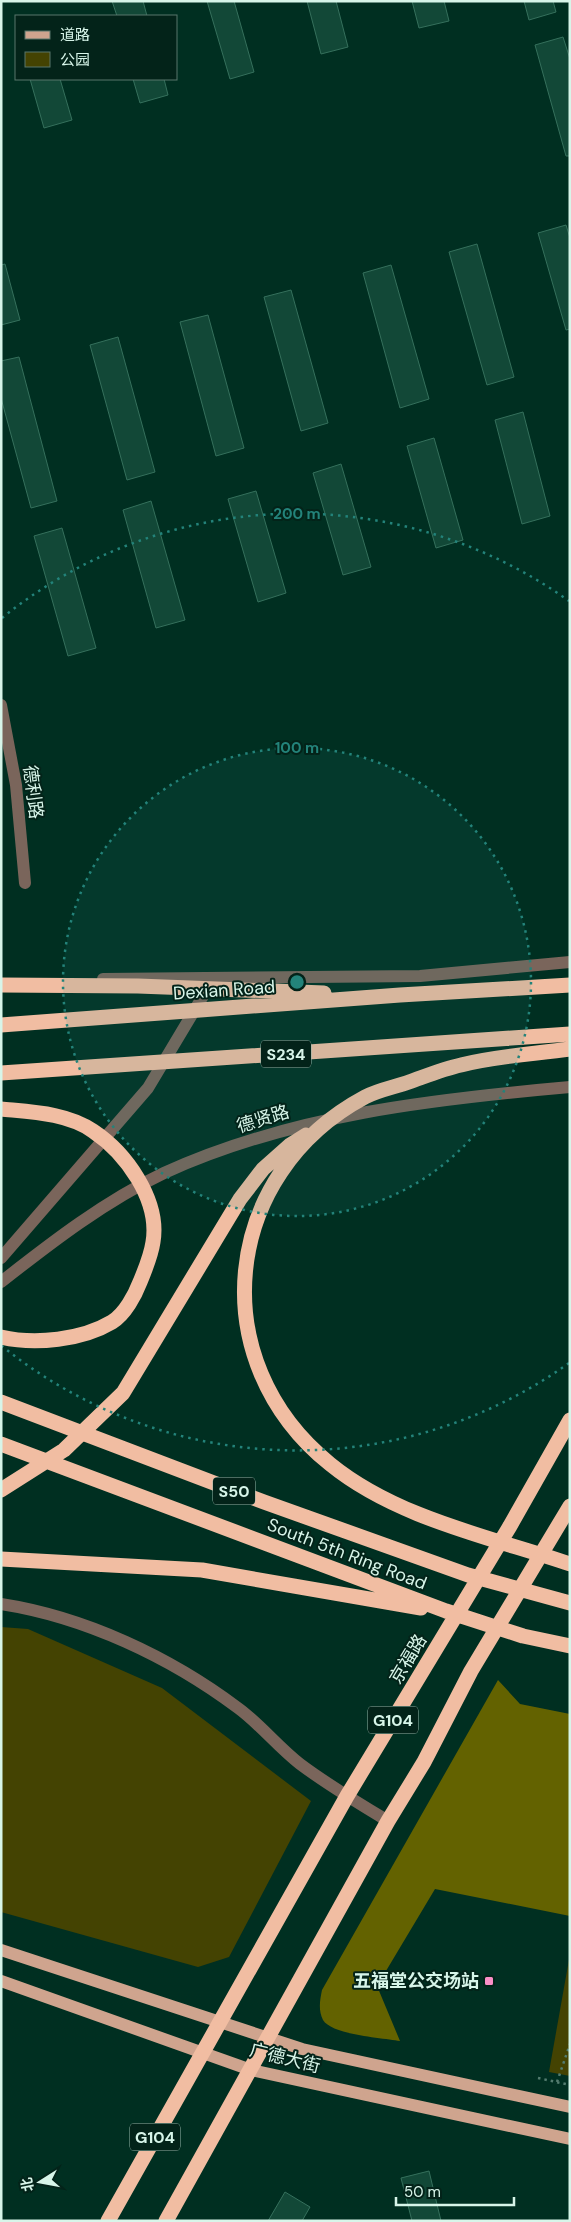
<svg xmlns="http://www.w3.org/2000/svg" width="571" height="2222" font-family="'DM Sans','Noto Sans SC',sans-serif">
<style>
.green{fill:#444302}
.forest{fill:#636200}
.building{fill:#124837;stroke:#35705c}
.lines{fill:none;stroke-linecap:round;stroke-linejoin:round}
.path{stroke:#537c6f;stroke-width:2.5;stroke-dasharray:2.5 4;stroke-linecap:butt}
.minor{stroke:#7a655b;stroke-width:12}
.major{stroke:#cfa48e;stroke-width:12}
.highway{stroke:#f1bda2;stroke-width:15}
.ring{fill:none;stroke:#23837a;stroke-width:2.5;stroke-dasharray:2.5 5}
.poi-dot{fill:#fa8fc7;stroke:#032319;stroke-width:2}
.labels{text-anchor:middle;stroke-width:4;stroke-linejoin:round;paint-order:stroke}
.shield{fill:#032319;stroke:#97b6ab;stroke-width:1}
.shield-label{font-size:16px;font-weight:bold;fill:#d7f5e9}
.street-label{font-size:18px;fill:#d7f5e9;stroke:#032319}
.poi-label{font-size:18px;font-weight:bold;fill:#d7f5e9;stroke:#032319;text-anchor:end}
.centre{fill:#23837a;stroke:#032319;stroke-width:2.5}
.ring-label{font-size:15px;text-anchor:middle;font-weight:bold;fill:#23837a;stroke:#032319;stroke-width:4;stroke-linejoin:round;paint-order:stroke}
</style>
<rect width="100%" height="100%" fill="#002f21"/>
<!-- green -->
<path class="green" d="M1,1627L28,1629L162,1688L311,1801L229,1957L198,1967L1,1912Z
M570,1954V2076L549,2072Z"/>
<!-- forest -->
<path class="forest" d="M498,1680L520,1704L570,1714V1916L435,1889L377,1986L400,2041C383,2038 332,2035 323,2020C318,2010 320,2000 322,1990Z"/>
<!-- building -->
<path class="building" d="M112,1H143L147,16H117Z
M207,1H234L254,72L230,79Z
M307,1H336L348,47L321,54Z
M412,1H444L449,21L419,28Z
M524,1H553L556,12L529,20Z
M563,37L570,59V156H566L535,45Z
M30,79H60L72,120L44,128Z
M133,79H164L168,95L140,103Z
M566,225L570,238V329L566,330L538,233Z
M477,244L514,377L487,385L449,252Z
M5,264L20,320L1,325V265Z
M391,265L429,399L400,408L363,273Z
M291,290L328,423L301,431L264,297Z
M208,315L244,448L216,456L180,322Z
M118,337L155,472L127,480L90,345Z
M19,357L57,501L31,508L1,398V361Z
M523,412L550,516L522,524L495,420Z
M434,438L463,540L436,548L407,446Z
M341,464L371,567L343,575L313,473Z
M256,491L286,593L258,602L228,499Z
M151,501L185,620L156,628L123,510Z
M62,528L96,648L68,656L34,536Z
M429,2171L441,2221H412L401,2178Z
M285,2192L310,2207L302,2221H268Z"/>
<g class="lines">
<!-- path -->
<path class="path" d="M538,2078L570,2085
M557,2082L570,2044"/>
<!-- minor -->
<path class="minor" d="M1,705L16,785L25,883
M103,979L420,976L570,962
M1,1258L148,1088L212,981
M1,1282C52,1242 105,1201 164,1173C291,1115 433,1099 570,1087
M1,1604C85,1617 170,1657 238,1708C260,1724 278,1747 300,1764C328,1785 358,1803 388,1821"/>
<!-- major -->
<path class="major" d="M1,1950L302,2049L570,2107
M1,1981L251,2070L570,2139"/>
<!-- highway -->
<path class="highway" d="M1,985L138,986L324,993
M1,1025L400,995L570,985
M570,1049C534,1054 496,1056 461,1065C443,1069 426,1076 409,1082C395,1087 378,1090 365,1097C221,1174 202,1361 330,1464C396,1518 490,1537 570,1564
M1,1073L570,1034
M1,1109C31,1112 67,1113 93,1131C126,1153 160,1200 153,1242C151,1256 145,1270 140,1282C135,1295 125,1314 112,1322C82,1340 35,1345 1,1337
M1,1402L264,1502L468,1575L570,1603
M1,1444L446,1611L523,1636L570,1646
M1,1490L64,1450L123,1393L240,1199L263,1169L290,1145L306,1135
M1,1559L202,1570L421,1608
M108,2221L347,1796L510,1526L570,1420
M166,2221L388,1821L424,1762L471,1671L570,1506"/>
</g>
<!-- distance rings -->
<circle cx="297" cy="982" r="234" fill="#23837a" fill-opacity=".12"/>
<g class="ring">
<circle cx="297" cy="982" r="234"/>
<path d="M569 1363A468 468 0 0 1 2 1346M2 618A468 468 0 0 1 569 601"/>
</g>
<!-- markers -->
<rect class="poi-dot" x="484" y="1976" width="10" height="10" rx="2.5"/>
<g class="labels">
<!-- shield labels -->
<g class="shield">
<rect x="261" y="1040.5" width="50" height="27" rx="4"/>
<rect x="213" y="1477.5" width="42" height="27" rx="4"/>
<rect x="368" y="1706.5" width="50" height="27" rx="4"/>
<rect x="130" y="2123.5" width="50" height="27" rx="4"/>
</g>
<g class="shield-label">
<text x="286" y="1060">S234</text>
<text x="234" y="1497">S50</text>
<text x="393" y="1726">G104</text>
<text x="155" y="2143">G104</text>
</g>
<!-- street labels -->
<g class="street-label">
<text transform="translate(33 792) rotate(83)" y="6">德利路</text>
<text transform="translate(224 990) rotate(-4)" y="6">Dexian Road</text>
<text transform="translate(263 1119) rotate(-17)" y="6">德贤路</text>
<text transform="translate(347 1554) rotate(21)" y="6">South 5th Ring Road</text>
<text transform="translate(408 1659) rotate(-59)" y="6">京福路</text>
<text transform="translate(285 2058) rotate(14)" y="6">广德大街</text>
</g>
<!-- poi labels -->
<g class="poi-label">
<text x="479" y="1987">五福堂公交场站</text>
</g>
</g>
<circle cx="297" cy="982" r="8" class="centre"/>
<g class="ring-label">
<text x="297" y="519">200 m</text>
<text x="297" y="753">100 m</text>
</g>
<!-- border -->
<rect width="571" height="2222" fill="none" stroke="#d7f5e9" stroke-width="5"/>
<!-- legend -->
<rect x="15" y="15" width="162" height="65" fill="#032319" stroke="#58776c"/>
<rect x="25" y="31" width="25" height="8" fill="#cfa48e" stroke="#58776c"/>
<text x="60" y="40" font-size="15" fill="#d7f5e9">道路</text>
<rect x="25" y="52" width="25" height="15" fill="#444302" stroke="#58776c"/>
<text x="60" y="65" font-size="15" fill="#d7f5e9">公园</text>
<!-- north arrow -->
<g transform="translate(40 2182) rotate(259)" stroke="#032319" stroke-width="4" paint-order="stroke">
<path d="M0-4L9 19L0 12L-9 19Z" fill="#d7f5e9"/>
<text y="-8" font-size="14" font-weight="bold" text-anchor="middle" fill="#d7f5e9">北</text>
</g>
<!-- scale -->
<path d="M396 2197v8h118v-8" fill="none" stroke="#d7f5e9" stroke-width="2.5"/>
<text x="404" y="2197" font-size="15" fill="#d7f5e9" stroke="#032319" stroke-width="4" paint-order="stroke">50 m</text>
</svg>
